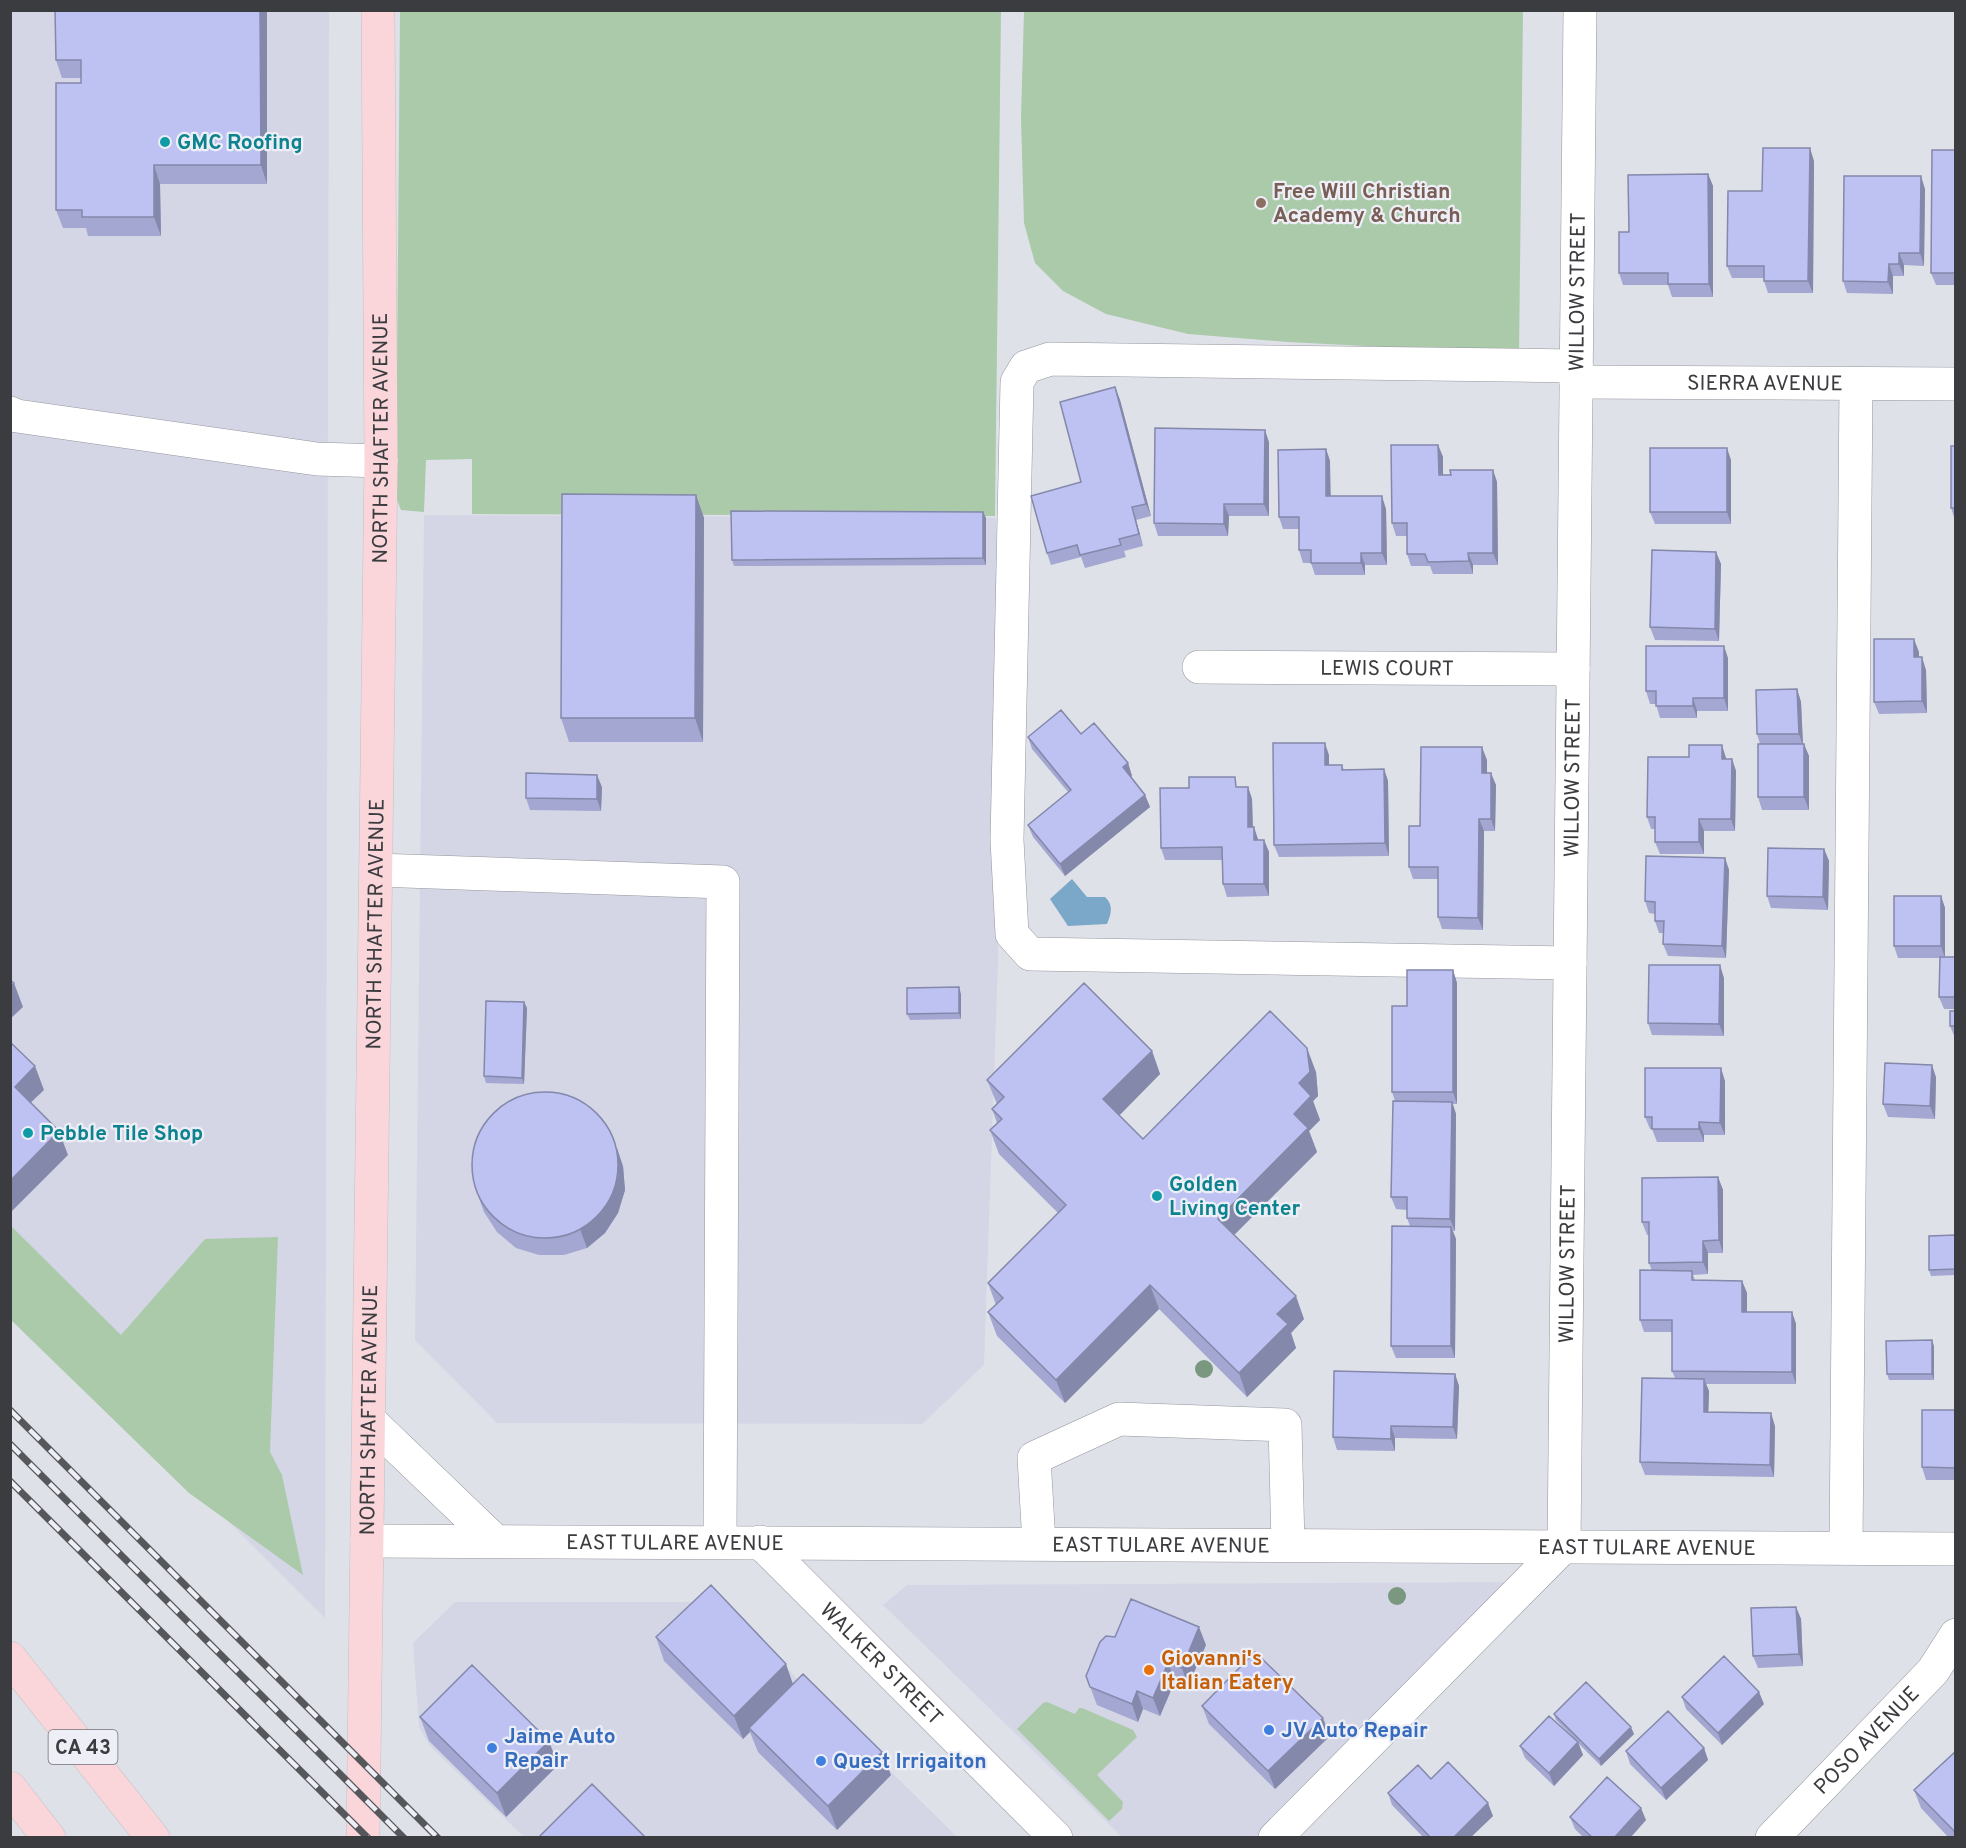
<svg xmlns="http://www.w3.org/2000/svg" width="1966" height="1848" font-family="Overpass,sans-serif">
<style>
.built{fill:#d4d6e6}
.green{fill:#aacaaa}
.water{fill:#7ba7c9}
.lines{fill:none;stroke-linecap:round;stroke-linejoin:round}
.minor-casing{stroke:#94959d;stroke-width:34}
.major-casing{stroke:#c0c1c2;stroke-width:34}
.minor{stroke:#fff;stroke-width:33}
.major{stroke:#fad6db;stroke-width:33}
.rail-casing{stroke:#56575b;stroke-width:7}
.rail{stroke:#edeef6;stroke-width:4.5;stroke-dasharray:14;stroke-linecap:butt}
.tree{fill:#79987f}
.wall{fill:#a3a7d1}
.shaded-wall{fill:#8488aa}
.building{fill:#bdc2f3;stroke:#8488aa;stroke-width:1.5}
.culture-dot{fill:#0f9aa8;stroke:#edeef6;stroke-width:2}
.education-dot{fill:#8d6e63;stroke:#edeef6;stroke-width:2}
.food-dot{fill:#e8710a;stroke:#edeef6;stroke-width:2}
.shop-dot{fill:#3f7fe0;stroke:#edeef6;stroke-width:2}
.labels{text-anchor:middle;stroke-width:4.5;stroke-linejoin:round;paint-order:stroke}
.shield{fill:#edeef6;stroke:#707176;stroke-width:1.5}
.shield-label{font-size:20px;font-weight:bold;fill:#3b3c3f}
.culture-label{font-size:21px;font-weight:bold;fill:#0d838f;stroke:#edeef6;text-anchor:start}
.education-label{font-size:21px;font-weight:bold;fill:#785e54;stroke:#edeef6;text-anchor:start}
.street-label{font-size:21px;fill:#3b3c3f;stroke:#edeef6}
.food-label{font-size:21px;font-weight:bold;fill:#c56008;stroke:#edeef6;text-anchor:start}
.shop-label{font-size:21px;font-weight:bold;fill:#366cbe;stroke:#edeef6;text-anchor:start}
</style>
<rect width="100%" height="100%" fill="#dfe1e9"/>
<!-- built -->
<path class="built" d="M10,11H329L325,1618L11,1304Z
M424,515L996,518L998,962L984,1365L922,1424L497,1423L415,1340Z
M1540,1582L1260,1838L1122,1837L883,1605L907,1585Z
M455,1602H720L957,1837H524L430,1746L419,1727L413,1643Z"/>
<!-- green -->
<path class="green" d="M400,11H1001L995,516L472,514V459L426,460L424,512L401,510L396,497Z
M1024,11H1523L1519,354L1288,342L1188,334L1106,314L1063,291L1035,263L1024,223L1021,118Z
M10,1225L121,1335L205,1239L278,1237L270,1452L282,1475L303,1575L189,1493L11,1320Z
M1047,1702L1075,1714L1079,1708H1082L1133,1730L1137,1737L1097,1775L1123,1802L1122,1809L1109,1821L1017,1729L1043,1703Z"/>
<!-- water -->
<path class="water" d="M1072,879L1087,897H1105C1114,905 1111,914 1107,924L1068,926L1050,899Z"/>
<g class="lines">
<defs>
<g id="minor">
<path id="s1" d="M1576,382L1956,384"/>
<path d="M10,413L17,416L317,459L381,461"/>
<path id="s2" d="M1199,667L1573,669"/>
<path d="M376,870L723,882L720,1542"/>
<path d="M1570,963L1030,954L1012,934L1007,840L1017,382L1026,367L1050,359L1576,366"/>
<path d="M369,1420L495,1541"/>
<path id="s3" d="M367,1541L1956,1549"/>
<path id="s4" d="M760,1542L1056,1838"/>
<path d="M1039,1543L1034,1458L1119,1419L1285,1425L1288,1544"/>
<path d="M1846,1548L1856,384"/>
<path id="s5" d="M1275,1838L1564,1546L1580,10"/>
<path id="s6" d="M1772,1838L1933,1671L1956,1635"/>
</g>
<g id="major">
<path d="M10,1658L153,1838"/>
<path d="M10,1788L49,1838"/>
<path id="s7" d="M363,1838L381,461L378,10"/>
</g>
</defs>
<!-- minor casing -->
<use href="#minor" class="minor-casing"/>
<!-- major casing -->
<use href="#major" class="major-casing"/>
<!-- minor -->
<use href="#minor" class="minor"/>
<!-- major -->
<use href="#major" class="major"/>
<defs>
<path id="rail" d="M10,1410L438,1838
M10,1444L404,1838
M10,1481L368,1838"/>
</defs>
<!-- rail casing -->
<use href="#rail" class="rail-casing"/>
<!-- rail -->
<use href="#rail" class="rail"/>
</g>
<!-- trees -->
<g class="tree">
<circle cx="1204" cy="1369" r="9"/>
<circle cx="1397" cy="1596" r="9"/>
</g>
<!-- wall -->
<path class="wall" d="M55,10H267V184H160L161,236H88L86,228H63L56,210L81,83V78H62L56,60Z
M1956,150V285H1936L1931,273Z
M1814,161L1813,293H1768L1764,281V278H1732L1727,266L1762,191Z
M1708,174L1713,186V297H1672L1668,285H1623L1619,273L1629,232Z
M1925,189L1924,266L1904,265V276H1893V294L1847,293L1843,281Z
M1115,387L1120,400L1151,516L1136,520L1143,546L1124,551L1126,557L1085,568L1081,557L1051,565L1047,553L1081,482Z
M1269,442V516H1229L1228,536H1158L1154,523Z
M1438,445L1443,457V475H1451L1493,470L1497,482L1498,565H1473V574H1433L1430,566H1411L1407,554V536H1396L1392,523Z
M1956,446V520H1955L1951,508Z
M1326,449L1330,461V496L1386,509L1387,565H1365V575H1315L1311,563H1303L1299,550V529H1283L1279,517Z
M1731,460V524H1655L1650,512Z
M696,495L704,518L703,742H569L561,718Z
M983,512L986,518V565L734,566L732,560Z
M1716,552L1721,564L1719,641L1655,640L1650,627Z
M1919,652V657L1926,670L1927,713L1879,714L1874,702Z
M1728,658V711H1697V718H1660L1656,704H1650L1646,691Z
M1797,689L1801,702L1803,744L1809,756V810H1762L1758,797L1760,744L1757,734Z
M1081,734L1128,763L1132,776L1131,777L1145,795L1150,807L1065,876L1033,837L1028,825L1068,792L1032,749L1028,737Z
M1329,755V765H1342L1344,770L1384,769L1388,781L1389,856L1279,857L1274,845Z
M1726,758V759H1732L1736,771L1735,831H1704V854H1660L1655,842V829H1651L1647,817Z
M1487,760V773L1496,785L1495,831H1484L1483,930L1442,929L1438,917V879H1413L1409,867L1420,826Z
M602,787L601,811L530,810L526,798Z
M1248,787L1252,799L1253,827L1258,840H1264L1269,852V896L1227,897L1223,884L1222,860H1165L1161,848L1189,788Z
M1824,849L1829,861L1828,910L1771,908L1767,896Z
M1725,858L1729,870L1726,958L1668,956L1663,944V933H1659L1655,921V914L1649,913L1645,901Z
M1941,896L1945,908V957H1956V1009H1944L1939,997L1940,958H1898L1894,946Z
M1453,970L1457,983V1104H1453L1456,1114L1455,1231H1453L1456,1239L1455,1358H1396L1391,1346L1410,1226L1407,1218V1210L1396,1209L1391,1197L1395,1101L1392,1092L1407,1006Z
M1724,978V1036L1652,1035L1648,1023Z
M961,994V1019L910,1020L907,1014Z
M524,1002L527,1008L524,1084L486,1083L484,1076Z
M1956,1011V1038H1955L1950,1026Z
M1152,1051L1160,1074L1119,1115L1143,1139L1316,1072L1318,1096L1313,1101L1320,1120L1309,1131L1317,1152L1234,1235L1304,1319L1291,1333L1296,1348L1247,1397L1159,1309L1065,1403L997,1336L988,1312L996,1305L988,1283L1058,1213L999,1154L990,1130L997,1123L992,1109L997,1104L987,1080Z
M1936,1077L1935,1119L1888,1117L1883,1104Z
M1725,1081V1135H1704V1142H1657L1652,1129H1650L1645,1117Z
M623,1166L625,1190L618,1213L605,1233L587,1248L564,1255H539L516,1248L497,1232L484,1212L477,1193Z
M1718,1177L1723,1190V1253H1708V1274L1693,1275L1695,1280L1742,1281L1747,1293V1312H1792L1796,1324V1384H1706L1709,1391L1708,1412L1775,1426L1774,1477L1645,1475L1640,1462L1675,1378L1672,1371V1332H1644L1640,1320L1652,1271L1649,1263V1235H1647L1642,1222Z
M1956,1235V1275L1931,1276L1929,1270Z
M1934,1346V1380H1889L1887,1374Z
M1455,1374L1459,1386L1457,1439L1395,1438V1451L1337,1450L1333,1437Z
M1956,1410V1480H1926L1922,1467Z
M1796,1607L1801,1619L1803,1666L1758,1668L1753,1656Z
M656,1637L793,1684L891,1775L837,1830L758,1752L750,1732L743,1739L664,1661Z
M1206,1645L1188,1686L1175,1681L1160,1716L1143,1709L1138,1722L1097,1705L1086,1676Z
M1682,1697L1764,1704L1722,1745L1686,1709Z
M1202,1706L1330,1736L1275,1789L1209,1724Z
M1554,1714L1634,1734L1601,1766L1578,1743L1583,1755L1554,1786L1525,1758L1520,1746L1577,1741L1556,1720Z
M420,1717L558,1765L506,1817L429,1741Z
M1704,1748L1708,1760L1666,1800L1630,1764L1626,1751Z
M1956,1751V1838H1949L1921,1808L1914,1790Z
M1431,1779L1493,1816L1470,1838H1424L1392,1805L1388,1793Z
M1570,1817L1646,1820L1630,1838H1584L1575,1829Z"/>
<!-- shaded-wall -->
<path class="shaded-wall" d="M260,10H267V184L261,165Z
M1810,148L1814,161L1813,293L1808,281Z
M154,165L160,184L161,236L154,217Z
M1708,174L1713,186V297L1709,284Z
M1921,176L1925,189L1924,266L1920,253Z
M1899,253L1904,265V276L1899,264Z
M1889,264L1893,276V294L1888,282Z
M1115,387L1120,400L1151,516L1146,504Z
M1265,430L1269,442V516L1264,504Z
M1438,445L1443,457V488L1439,475Z
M1727,448L1731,460V524L1727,512Z
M1326,449L1330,461L1331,509L1326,496Z
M1493,470L1497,482L1498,565L1493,553Z
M696,495L704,518L703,742L695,718Z
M1382,496L1386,509L1387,565L1382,553Z
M1224,504L1229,516L1228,536L1224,524Z
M1132,507L1136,520L1143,546L1139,534Z
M983,512L986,518V565L983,558Z
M1716,552L1721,564L1719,641L1715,629Z
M1361,553L1365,565V575L1361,563Z
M1468,553L1473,565V574L1469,561Z
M1914,639L1919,652V670L1914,657Z
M1724,646L1728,658V711L1724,698Z
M1922,657L1926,670L1927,713L1922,701Z
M1797,689L1801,702L1803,746L1799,734Z
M1693,698L1697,711V718L1693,706Z
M1325,743L1329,755V777L1325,765Z
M1804,744L1809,756V810L1804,797Z
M1722,745L1726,758V771L1722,759Z
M1482,747L1487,760V785L1482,773Z
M1732,759L1736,771L1735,831L1731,819Z
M1128,763L1132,776L1127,779L1123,767Z
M1384,769L1388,781L1389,856L1385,843Z
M1491,773L1496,785L1495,831L1491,819Z
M597,775L602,787L601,811L597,799Z
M1248,787L1252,799L1253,839L1248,827Z
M1145,795L1150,807L1065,876L1060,864Z
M1479,819L1484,831L1483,930L1478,918Z
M1699,819L1704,831V854L1699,842Z
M1254,827L1258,839V852L1254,840Z
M1264,840L1269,852V896L1264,884Z
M1824,849L1829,861L1828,910L1823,897Z
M1725,858L1729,870L1726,958L1722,946Z
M1941,896L1945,908V958L1941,946Z
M1720,965L1724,978V1036L1719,1024Z
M1453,970L1457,983V1104L1453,1092Z
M14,983L23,1007L10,1019V987Z
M959,987L961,994V1019L959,1013Z
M524,1002L527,1008L524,1084L522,1078Z
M1307,1048L1316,1072L1318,1096L1313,1101L1320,1120L1309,1131L1317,1152L1227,1242L1218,1219L1299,1083Z
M1152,1051L1160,1074L1112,1123L1103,1099Z
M1932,1065L1936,1077L1935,1119L1930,1106Z
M35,1066L44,1090L23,1110L15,1087Z
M1721,1068L1725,1081V1135L1720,1123Z
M1452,1102L1456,1114L1455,1231L1450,1219Z
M1699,1122L1704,1135V1142L1699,1129Z
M59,1131L68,1155L10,1213V1181Z
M617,1148L623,1166L625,1190L618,1213L605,1233L587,1248L580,1229Z
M1718,1177L1723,1190V1253L1719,1240Z
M1451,1227L1456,1239L1455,1358L1451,1346Z
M1703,1241L1708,1253V1274L1703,1262Z
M1742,1281L1747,1293V1324L1742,1312Z
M1150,1285L1159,1309L1065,1403L1056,1380Z
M1296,1296L1304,1319L1291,1333L1296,1348L1247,1397L1239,1373L1277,1314Z
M1792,1312L1796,1324V1384L1792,1372Z
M1932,1340L1934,1346V1380L1932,1374Z
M1455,1374L1459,1386L1457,1439L1453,1427Z
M1704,1379L1709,1391L1708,1425L1704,1412Z
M1771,1413L1775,1426L1774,1477L1770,1465Z
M1391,1426L1395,1438V1451L1391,1439Z
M1796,1607L1801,1619L1803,1666L1799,1654Z
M1199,1627L1206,1645L1188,1686L1182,1668Z
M1168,1663L1175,1681L1160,1716L1153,1698Z
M786,1664L794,1687L749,1728L750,1732L743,1739L734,1716Z
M1137,1691L1143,1709L1138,1722L1132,1704Z
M1759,1692L1764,1704L1722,1745L1718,1733Z
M1323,1718L1330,1736L1275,1789L1268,1771Z
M1631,1727L1634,1734L1601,1766L1599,1759Z
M549,1741L558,1765L506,1817L497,1793Z
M1578,1742L1583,1755L1554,1786L1549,1773Z
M1704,1748L1708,1760L1666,1800L1661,1788Z
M882,1752L891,1775L837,1830L828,1806Z
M1488,1803L1493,1816L1470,1838H1453Z
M1641,1808L1646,1820L1630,1838H1614Z"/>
<!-- building -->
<path class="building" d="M55,10H260L261,165H154V217H82V210H56V83H81V60H56Z
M1763,148H1810L1808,281H1764V266H1727L1728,191H1762Z
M1932,150H1956V273H1931Z
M1708,174L1709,284H1668V273H1619V232H1629L1628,175Z
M1844,176H1921L1920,253H1899V264H1889L1888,282L1843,281Z
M1115,387L1146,504L1132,507L1139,534L1119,539L1121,545L1080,555L1077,545L1047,553L1031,496L1081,482L1060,402Z
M1155,428L1265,430L1264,504H1224V524L1154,523Z
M1391,445H1438L1439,475H1451L1450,470H1493V553H1468L1469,561L1428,562L1425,554H1407V523H1392Z
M1951,446H1956V508H1951Z
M1650,448H1727V512H1650Z
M1326,449V496H1382V553H1361V563H1311V550H1299V517H1279L1278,450Z
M562,494L696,495L695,718H561Z
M731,511L983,512V558L732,560Z
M1652,550L1716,552L1715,629L1650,627Z
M1874,639H1914V657H1922V701L1874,702Z
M1646,646H1724V698H1693V706H1656V691H1646Z
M1797,689L1799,734H1757L1756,690Z
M1061,710L1081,734L1094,723L1128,763L1123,767L1145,795L1060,864L1028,825L1071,790L1028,737Z
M1273,743H1325V765H1342V770L1384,769L1385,843L1274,845Z
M1758,744H1804V797H1758Z
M1689,745H1722V759H1732L1731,819H1699V842H1655V817H1647L1648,757H1689Z
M1421,747H1482V773H1491V819H1479L1478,918L1438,917V867H1409V826H1420Z
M526,773L597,775V799L526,798Z
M1189,777H1235L1236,787H1248V827H1254V840H1264V884H1223L1222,847L1161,848L1160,788H1189Z
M1768,848L1824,849L1823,897L1767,896Z
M1646,856L1725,858L1722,946L1663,944L1664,921H1655V902L1645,901Z
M1894,896H1941V946H1894Z
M1940,957H1956V997H1939Z
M1649,965H1720L1719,1024L1648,1023Z
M1407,970H1453V1092H1392V1006H1407Z
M10,980L14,983L10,987Z
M1084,983L1152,1051L1103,1099L1143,1139L1270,1011L1307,1048L1310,1072L1299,1083L1311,1096L1294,1114L1308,1128L1218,1219L1296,1296L1277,1314L1288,1324L1239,1373L1150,1285L1056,1380L988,1312L1003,1298L988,1283L1066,1205L990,1130L1002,1119L992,1109L1004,1097L987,1080Z
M959,987V1013L907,1014V988Z
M486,1001L524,1002L522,1078L484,1076Z
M1950,1011H1956V1026H1950Z
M10,1042L35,1066L15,1087L59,1131L10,1181Z
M1885,1063L1932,1065L1930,1106L1883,1104Z
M1645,1068H1721L1720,1123L1699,1122V1129H1652V1117H1645Z
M472 1165a73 73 0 1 1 146 0a73 73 0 1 1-146 0Z
M1393,1101L1452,1102L1450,1219L1407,1218V1197H1391Z
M1718,1177L1719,1240L1703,1241V1262L1649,1263V1222H1642V1178Z
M1392,1226L1451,1227V1346H1391Z
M1956,1235V1269L1929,1270V1236Z
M1640,1270L1692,1271V1280L1742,1281V1312H1792V1372L1672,1371V1320H1640Z
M1932,1340V1374H1887L1886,1341Z
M1334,1371L1455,1374L1453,1427L1391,1426V1439L1333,1437Z
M1642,1378L1704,1379V1412L1771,1413L1770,1465L1640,1462Z
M1922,1410H1956V1468L1922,1467Z
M711,1585L786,1664L734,1716L656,1637Z
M1131,1599L1199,1627L1182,1668L1168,1663L1153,1698L1137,1691L1132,1704L1090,1687L1086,1676L1100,1642L1106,1636L1115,1637Z
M1796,1607L1799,1654L1753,1656L1751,1608Z
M1255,1652L1323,1718L1268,1771L1202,1706Z
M1724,1656L1759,1692L1718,1733L1682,1697Z
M472,1665L549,1741L497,1793L420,1717Z
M803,1674L882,1752L828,1806L749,1728Z
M1586,1682L1631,1727L1599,1759L1554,1714Z
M1668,1711L1704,1748L1661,1788L1626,1751Z
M1549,1716L1578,1742L1549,1773L1520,1746Z
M1956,1751V1833L1914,1790Z
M1448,1762L1488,1803L1453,1838H1431L1388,1793L1418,1765L1431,1779Z
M1607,1777L1641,1808L1614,1838H1593L1570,1817Z
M592,1784L646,1838H541L540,1836Z"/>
<!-- markers -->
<g class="culture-dot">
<circle cx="165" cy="142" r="6"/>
<circle cx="28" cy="1133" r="6"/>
<circle cx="1157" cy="1196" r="6"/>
</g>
<circle class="education-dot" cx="1261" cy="203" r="6"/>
<circle class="food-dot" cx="1149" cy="1670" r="6"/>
<g class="shop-dot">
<circle cx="1269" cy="1730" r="6"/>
<circle cx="492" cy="1748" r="6"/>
<circle cx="821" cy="1761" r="6"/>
</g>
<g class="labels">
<!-- shield labels -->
<rect class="shield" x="48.5" y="1730" width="69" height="34" rx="4.5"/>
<g class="shield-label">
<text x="83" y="1754">CA 43</text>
</g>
<!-- culture labels -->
<g class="culture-label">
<text x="177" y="149">GMC Roofing</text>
<text x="40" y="1140">Pebble Tile Shop</text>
<text x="1169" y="1191">Golden<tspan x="1169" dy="24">Living Center</tspan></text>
</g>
<!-- education labels -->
<g class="education-label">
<text x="1273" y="198">Free Will Christian<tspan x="1273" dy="24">Academy &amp; Church</tspan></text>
</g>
<!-- street labels -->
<g class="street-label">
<text dy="7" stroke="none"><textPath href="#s5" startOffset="1665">WILLOW STREET</textPath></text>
<text dy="7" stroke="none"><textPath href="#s1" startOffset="189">SIERRA AVENUE</textPath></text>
<text dy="7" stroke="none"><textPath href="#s7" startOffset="1400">NORTH SHAFTER AVENUE</textPath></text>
<text dy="7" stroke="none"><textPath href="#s2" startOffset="188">LEWIS COURT</textPath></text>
<text dy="7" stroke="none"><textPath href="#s5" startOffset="1179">WILLOW STREET</textPath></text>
<text dy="7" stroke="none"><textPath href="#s7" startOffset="914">NORTH SHAFTER AVENUE</textPath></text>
<text dy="7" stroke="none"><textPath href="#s5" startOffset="693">WILLOW STREET</textPath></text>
<text dy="7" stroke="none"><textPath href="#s7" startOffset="428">NORTH SHAFTER AVENUE</textPath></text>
<text dy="7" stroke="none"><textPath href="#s3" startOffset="308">EAST TULARE AVENUE</textPath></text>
<text dy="7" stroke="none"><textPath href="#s3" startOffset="794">EAST TULARE AVENUE</textPath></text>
<text dy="7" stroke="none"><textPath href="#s3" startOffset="1280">EAST TULARE AVENUE</textPath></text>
<text dy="7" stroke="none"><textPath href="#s4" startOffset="172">WALKER STREET</textPath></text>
<text dy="7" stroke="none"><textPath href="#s6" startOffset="136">POSO AVENUE</textPath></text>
</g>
<!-- food labels -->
<g class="food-label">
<text x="1161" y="1665">Giovanni's<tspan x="1161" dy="24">Italian Eatery</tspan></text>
</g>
<!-- shop labels -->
<g class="shop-label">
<text x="1281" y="1737">JV Auto Repair</text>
<text x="504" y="1743">Jaime Auto<tspan x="504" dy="24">Repair</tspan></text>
<text x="833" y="1768">Quest Irrigaiton</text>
</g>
</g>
<!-- border -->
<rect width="1966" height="1848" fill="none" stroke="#3b3c3f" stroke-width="24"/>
</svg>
